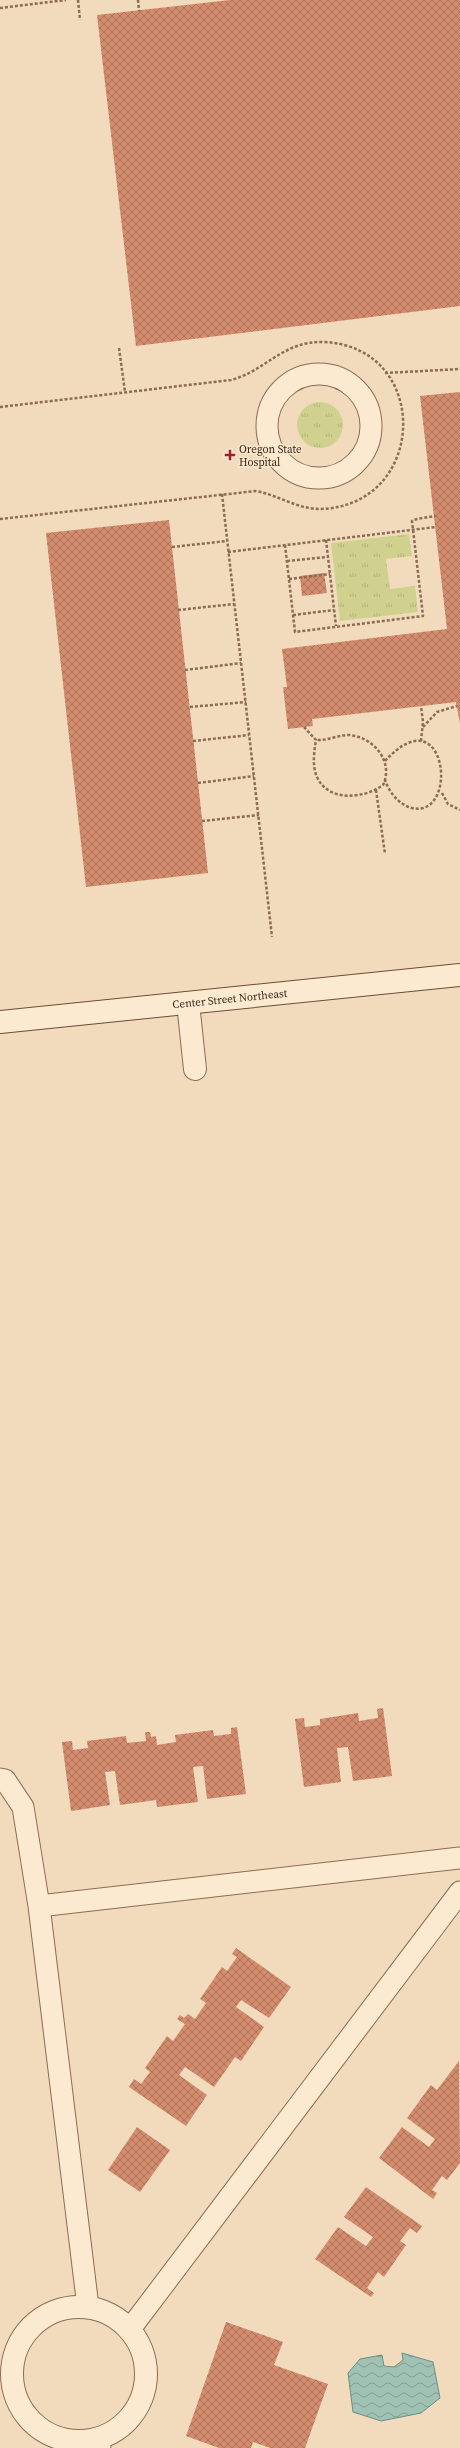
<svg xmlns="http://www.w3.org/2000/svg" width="460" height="2448" font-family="'Source Serif 4',serif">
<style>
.grass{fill:url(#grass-tufts)}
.water{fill:url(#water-waves);stroke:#679181}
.building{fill:url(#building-cross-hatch)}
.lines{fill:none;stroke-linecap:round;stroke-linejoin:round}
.lane-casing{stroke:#8b6b54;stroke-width:23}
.street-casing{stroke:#8b6b54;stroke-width:24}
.secondary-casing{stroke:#6c4c37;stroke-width:24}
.path{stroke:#8b6b54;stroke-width:2.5;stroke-dasharray:3 2;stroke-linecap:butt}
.lane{stroke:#fcead0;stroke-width:21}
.street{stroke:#fcead0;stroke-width:22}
.secondary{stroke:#fcead0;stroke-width:22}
.poi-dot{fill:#a01e2e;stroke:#f9e7cc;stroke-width:1.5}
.labels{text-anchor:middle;stroke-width:3;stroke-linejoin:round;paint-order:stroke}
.poi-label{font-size:11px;fill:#39251a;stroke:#f9e7cc;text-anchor:start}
.street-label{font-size:11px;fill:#39251a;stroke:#f9e7cc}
</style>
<defs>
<pattern id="grass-tufts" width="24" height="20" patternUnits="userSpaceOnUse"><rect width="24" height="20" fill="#d1d18f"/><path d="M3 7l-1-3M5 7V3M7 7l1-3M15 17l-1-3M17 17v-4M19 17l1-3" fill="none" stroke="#b4b37b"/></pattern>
<pattern id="water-waves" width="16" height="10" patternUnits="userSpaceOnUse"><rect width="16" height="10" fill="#a0c2b4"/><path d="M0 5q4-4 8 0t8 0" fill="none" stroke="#839d92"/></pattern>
<pattern id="building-cross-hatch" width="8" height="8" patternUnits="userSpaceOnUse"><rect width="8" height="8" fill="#d48c6e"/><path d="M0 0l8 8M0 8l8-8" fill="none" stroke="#ad725a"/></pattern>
</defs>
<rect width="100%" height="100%" fill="#f2dbbc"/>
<!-- grass -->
<path class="grass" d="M297 425a23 23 0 1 1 46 0a23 23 0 1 1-46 0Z
M409,534L412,556L386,559L390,589L415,586L418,612L340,621L331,543Z"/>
<!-- water -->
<path class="water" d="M402,2353L433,2362L440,2398L421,2413L381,2421L353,2412L348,2373L360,2359L382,2355L384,2366L394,2367L403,2360Z"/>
<!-- building -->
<path class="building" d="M230,0H460V306L136,346L97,15Z
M460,392V724L456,702L312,719L313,726L288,729L283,687H287L282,649L447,629L420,396Z
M169,520L208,873L86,887L46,533Z
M324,573L327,593L302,596L300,576Z
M383,1708L392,1776L353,1781L348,1747L337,1748L341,1782L304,1787L295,1719L304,1718L305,1727L320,1725V1719L358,1713L359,1721L378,1718L377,1709Z
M237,1727L246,1794L207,1799L203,1766L193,1767L198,1802L157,1807L156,1800L120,1805L115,1771L105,1772L110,1805L71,1811L62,1742L72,1741L73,1750L88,1748L87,1741L126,1736L127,1743L146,1741L145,1732H150L151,1737L156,1736L157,1745L176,1742L175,1735L213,1730L214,1736L231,1734V1728Z
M236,1948L291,1987L269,2018L241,2000L236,2007L264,2027L241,2061L235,2057L214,2087L185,2067L179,2075L207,2095L186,2126L129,2087L134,2079L141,2084L150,2072L145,2068L167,2036L173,2041L185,2024L177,2019L180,2015L184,2018L188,2014L195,2019L206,2003L200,1999L222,1967L227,1971L237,1957L232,1954Z
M459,2061L460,2163L447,2180L442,2176L432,2190L437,2193L433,2199L379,2158L402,2127L429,2147L435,2139L407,2118L431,2085L437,2090Z
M137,2127L170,2150L140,2192L108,2170Z
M366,2187L422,2226L417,2233L410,2228L400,2241L406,2245L384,2277L378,2272L367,2288L374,2293L371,2297L315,2259L338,2227L366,2246L373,2237L344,2217Z
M226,2322L283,2342L274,2365L328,2384L305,2448H270L253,2442L251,2448H219L186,2436Z"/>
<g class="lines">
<defs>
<path id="lane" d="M267 426a52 52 0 1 1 104 0a52 52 0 1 1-104 0Z
M0,1779L5,1780L23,1807L39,1906L460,1858
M39,1906L88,2307
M130,2329L460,1892
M99,2439L100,2448"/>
<path id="street" d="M188,1003L195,1069
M12 2374a67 67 0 1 1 134 0a67 67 0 1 1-134 0Z"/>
<g id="secondary">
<path id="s1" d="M0,1022L460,975"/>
</g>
</defs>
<!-- lane casing -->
<use href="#lane" class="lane-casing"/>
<!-- street casing -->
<use href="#street" class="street-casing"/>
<!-- secondary casing -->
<use href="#secondary" class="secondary-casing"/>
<!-- path -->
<path class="path" d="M78,0L80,20
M138,0L139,11
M0,8L66,0
M119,348L125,392
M385,373L460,369
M0,407L231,380C266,371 283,340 325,342C432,348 428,506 320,509C297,509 278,495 256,491L0,519
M222,494L272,937
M326,540L336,626
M285,545L295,632L423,616L412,521L417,519L435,516
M172,547L227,541
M228,552L436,527
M287,561L328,557
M289,579L330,574
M178,610L234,604
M293,615L334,610
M185,670L241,663
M190,707L246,702
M304,727L316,740C314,752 312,766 317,777C328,802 364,799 383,785C394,762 374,737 349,735C337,735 327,741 316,740
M423,727L437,712L457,706
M193,741L249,735
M421,741L423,722L421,706
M385,761C447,693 460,819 412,808C399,805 389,792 385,780
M198,783L254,776
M376,790L385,854
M442,793L448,804L460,810
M202,821L259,815"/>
<!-- lane -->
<use href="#lane" class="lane"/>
<!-- street -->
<use href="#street" class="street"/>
<!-- secondary -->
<use href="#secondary" class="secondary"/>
</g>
<!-- markers -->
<path class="poi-dot" d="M228 449h4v4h4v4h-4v4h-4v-4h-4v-4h4z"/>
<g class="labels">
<!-- poi labels -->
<g class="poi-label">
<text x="239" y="453">Oregon State<tspan x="239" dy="13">Hospital</tspan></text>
</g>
<!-- street labels -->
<g class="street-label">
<text dy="4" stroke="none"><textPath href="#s1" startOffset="231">Center Street Northeast</textPath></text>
</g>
</g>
</svg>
